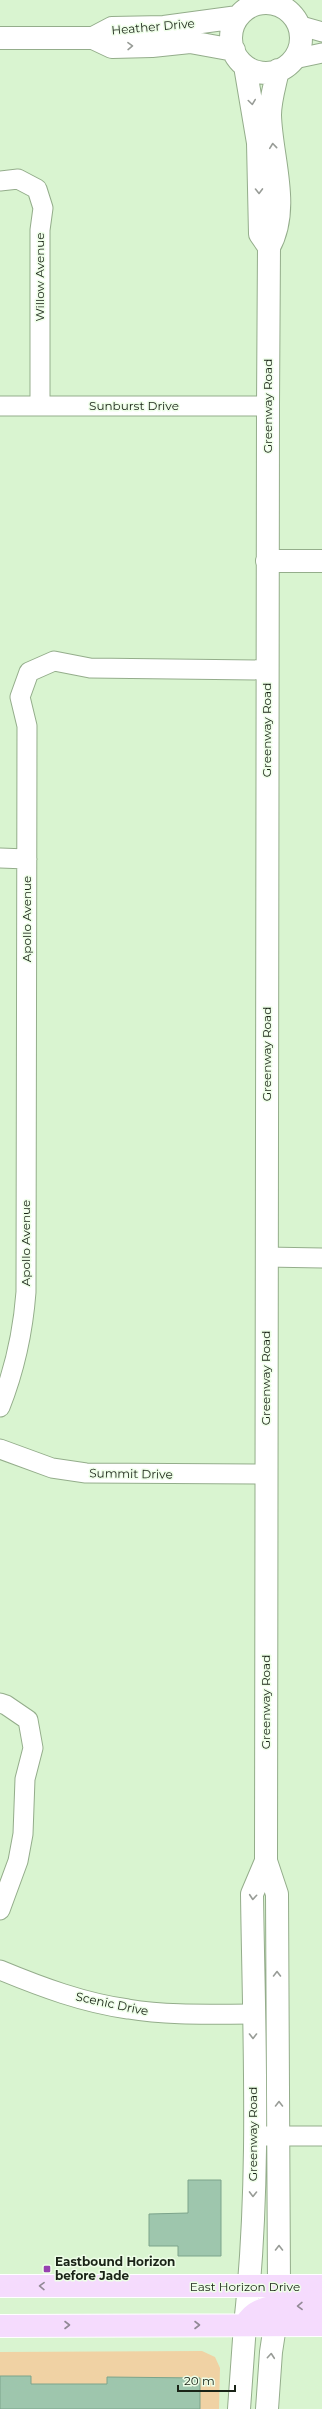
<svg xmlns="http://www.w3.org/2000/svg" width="322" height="2409" font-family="Montserrat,sans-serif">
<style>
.green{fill:#f0d2a4}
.building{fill:#9ec6ad;stroke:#7ca48b}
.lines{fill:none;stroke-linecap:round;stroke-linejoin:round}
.minor-casing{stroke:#94ad8b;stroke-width:21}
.tertiary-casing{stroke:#94ad8b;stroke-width:24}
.secondary-casing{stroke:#94ad8b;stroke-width:24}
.primary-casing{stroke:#fff;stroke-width:24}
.minor{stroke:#fff;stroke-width:19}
.tertiary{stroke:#fff;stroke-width:22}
.secondary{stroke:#fff;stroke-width:22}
.primary{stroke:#f5dbfd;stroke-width:22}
.oneway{stroke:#989c97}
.oneway2{stroke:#928996}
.poi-dot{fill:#9642b0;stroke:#eefee8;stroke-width:1.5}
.labels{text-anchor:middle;stroke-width:3;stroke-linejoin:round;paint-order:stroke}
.street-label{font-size:12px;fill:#1a2417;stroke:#eefee8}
.poi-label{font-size:12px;font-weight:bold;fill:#1a2417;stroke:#eefee8;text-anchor:start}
</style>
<rect width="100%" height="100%" fill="#d9f4d0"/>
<!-- green -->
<path class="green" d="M202,2351L215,2357L220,2368L219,2409H0V2352Z"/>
<!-- building -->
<path class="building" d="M188,2180H221V2256H178V2246H149V2214L188,2213Z
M0,2376H31V2384H107V2377L200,2378V2409H0Z"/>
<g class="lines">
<defs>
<path id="minor" d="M298,25L322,32
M294,59L322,53
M0,181L18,179L37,189L43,208L40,230V406
M0,406H268
M0,858L27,859
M266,1257L322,1258
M0,1407C15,1369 23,1332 26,1292L27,726L20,697L29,672L54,661L90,668L267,670
M0,1449L52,1468L86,1473L266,1474
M0,1703L6,1705L28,1720L33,1748L25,1779L23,1834L18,1861L0,1910
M0,1970C41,1987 84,2003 128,2009C170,2016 212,2014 253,2014
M263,2136H322"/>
<path id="tertiary" d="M231 38a35 35 0 1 1 70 0a35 35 0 1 1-70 0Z
M0,38H93L112,47L152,46L190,42L234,50
M93,38L112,28L164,27L238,17
M245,66L258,143L260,234L269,247
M278,70C275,85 270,100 270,115C271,157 291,208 269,247L268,406L266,1861L277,1894L279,2287
M267,561H322
M245,2325C261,2182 254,2037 252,1894L266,1861"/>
<path id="secondary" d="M239,2409L245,2325
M267,2409L271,2352L278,2306"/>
<path id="primary" d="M0,2286H322
M245,2325C258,2299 297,2306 322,2306
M0,2326L322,2325"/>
</defs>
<!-- minor casing -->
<use href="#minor" class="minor-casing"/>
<!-- tertiary casing -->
<use href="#tertiary" class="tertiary-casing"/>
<!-- secondary casing -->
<use href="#secondary" class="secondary-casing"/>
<!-- primary casing -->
<use href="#primary" class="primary-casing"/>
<!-- minor -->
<use href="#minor" class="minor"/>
<!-- tertiary -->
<use href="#tertiary" class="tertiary"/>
<!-- secondary -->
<use href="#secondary" class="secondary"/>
<!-- primary -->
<use href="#primary" class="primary"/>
</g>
<!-- one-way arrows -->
<defs><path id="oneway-chevron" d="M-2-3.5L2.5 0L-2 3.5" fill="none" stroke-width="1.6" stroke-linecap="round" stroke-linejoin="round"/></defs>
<g class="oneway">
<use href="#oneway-chevron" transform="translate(130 46) rotate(-1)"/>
<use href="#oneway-chevron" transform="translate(252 102) rotate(82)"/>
<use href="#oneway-chevron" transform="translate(273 146) rotate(-96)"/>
<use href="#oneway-chevron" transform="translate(259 191) rotate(89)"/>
<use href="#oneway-chevron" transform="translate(253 1897) rotate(95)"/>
<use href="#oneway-chevron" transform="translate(277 1974) rotate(-90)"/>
<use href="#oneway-chevron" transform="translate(253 2036) rotate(90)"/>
<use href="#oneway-chevron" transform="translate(279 2104) rotate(-90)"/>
<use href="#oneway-chevron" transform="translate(253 2194) rotate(91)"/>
<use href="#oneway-chevron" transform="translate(279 2248) rotate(-90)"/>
<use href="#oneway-chevron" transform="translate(271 2356) rotate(-85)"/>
</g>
<g class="oneway2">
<use href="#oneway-chevron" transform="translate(42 2286) rotate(-179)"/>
<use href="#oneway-chevron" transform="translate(300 2306) rotate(179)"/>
<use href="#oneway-chevron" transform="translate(67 2325)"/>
<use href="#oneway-chevron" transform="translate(197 2325)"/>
</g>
<!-- markers -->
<rect class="poi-dot" x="43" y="2265" width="8" height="8" rx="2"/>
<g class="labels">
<!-- street labels -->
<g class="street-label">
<text transform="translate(153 27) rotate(-5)" y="4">Heather Drive</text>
<text transform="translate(40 277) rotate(-90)" y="4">Willow Avenue</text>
<text x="134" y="410">Sunburst Drive</text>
<text transform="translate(268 406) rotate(-90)" y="4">Greenway Road</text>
<text transform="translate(267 730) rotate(-90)" y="4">Greenway Road</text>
<text transform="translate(27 919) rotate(-90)" y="4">Apollo Avenue</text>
<text transform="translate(267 1054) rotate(-90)" y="4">Greenway Road</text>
<text transform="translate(26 1243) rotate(-90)" y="4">Apollo Avenue</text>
<text transform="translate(266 1378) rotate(-90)" y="4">Greenway Road</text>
<text transform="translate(131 1474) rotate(1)" y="4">Summit Drive</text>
<text transform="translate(266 1702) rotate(-90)" y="4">Greenway Road</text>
<text transform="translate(112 2004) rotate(12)" y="4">Scenic Drive</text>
<text transform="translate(253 2134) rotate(-90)" y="4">Greenway Road</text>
<text x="245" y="2291">East Horizon Drive</text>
</g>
<!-- poi labels -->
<g class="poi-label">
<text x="55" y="2266">Eastbound Horizon<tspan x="55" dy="14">before Jade</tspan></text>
</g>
</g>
<!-- scale -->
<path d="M178 2385v6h57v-6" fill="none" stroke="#1a2417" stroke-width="2"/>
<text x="184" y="2385" font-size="12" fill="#1a2417" stroke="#eefee8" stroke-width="3" paint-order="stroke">20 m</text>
</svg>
